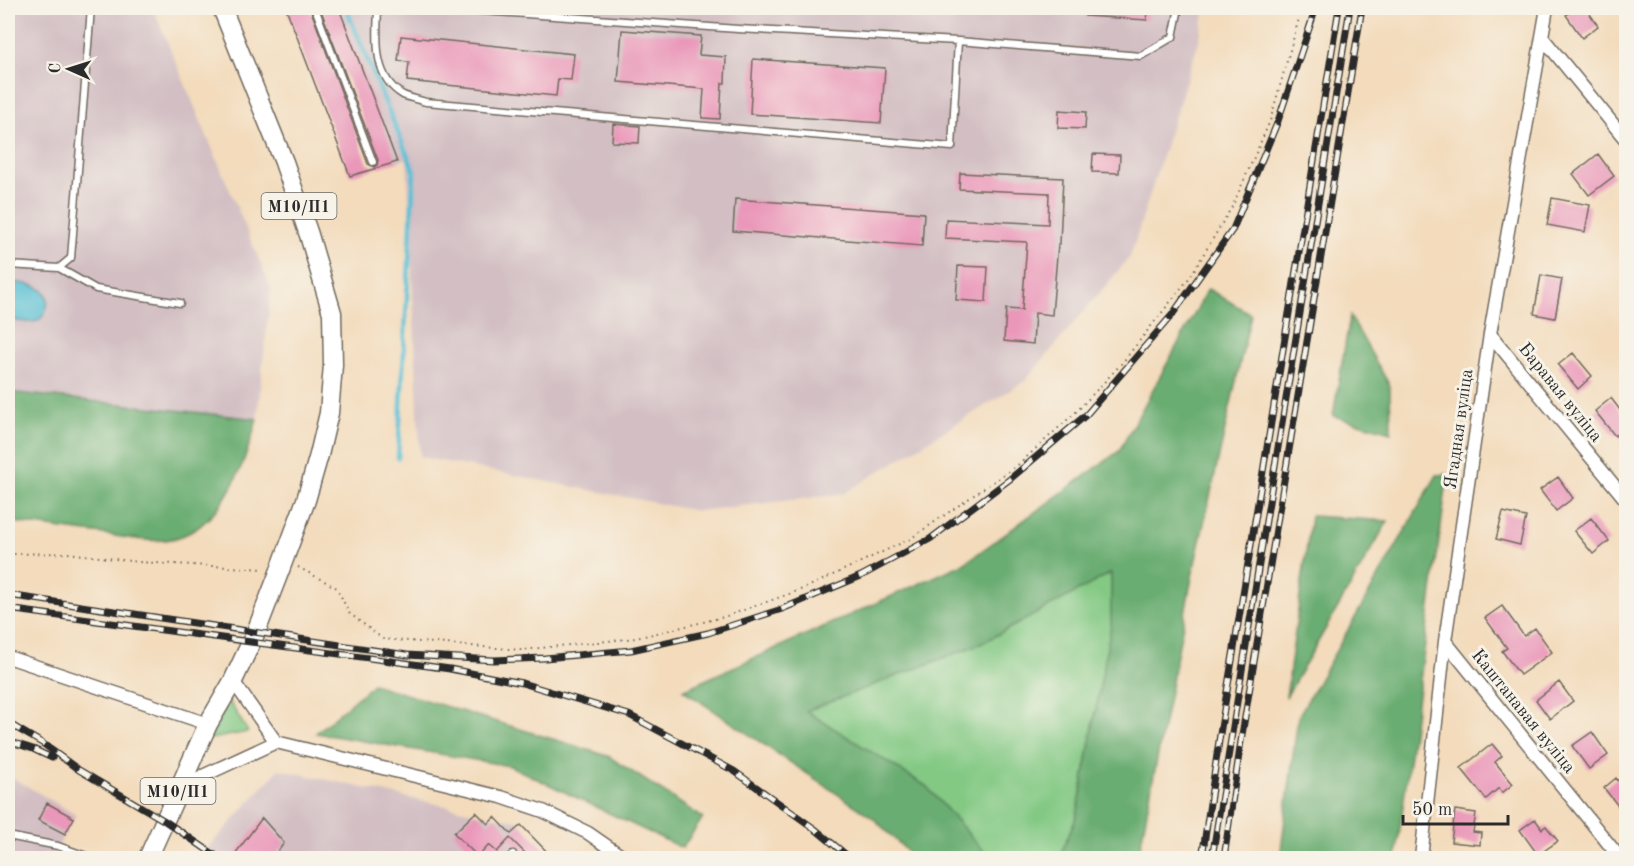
<svg xmlns="http://www.w3.org/2000/svg" width="1634" height="866" font-family="'Old Standard TT',serif">
<style>
.industrial{fill:#d2bec3}
.green{fill:#83c984;stroke:#577a58;stroke-width:1.5}
.forest{fill:#6aad72;stroke:#4a6c4e;stroke-width:1.5}
.water{fill:#58c0d5;stroke:#427680;stroke-width:1.5}
.lines{fill:none;stroke-linecap:round;stroke-linejoin:round}
.stream{stroke:#58c0d5;stroke-width:4.5}
.building{fill:#ea97b9}
.service-casing{stroke:#71695e;stroke-width:9}
.minor-casing{stroke:#71695e;stroke-width:15}
.primary-casing{stroke:#71695e;stroke-width:21}
.path{stroke:#71695e;stroke-width:2;stroke-dasharray:1.5 4.5;stroke-linecap:butt}
.service{stroke:#fff;stroke-width:6}
.minor{stroke:#fff;stroke-width:12}
.primary{stroke:#fff;stroke-width:18}
.rail-casing{stroke:#2b2b2b;stroke-width:7}
.rail{stroke:#f7f3e8;stroke-width:4.5;stroke-dasharray:14;stroke-linecap:butt}
.labels{text-anchor:middle;stroke-width:6;stroke-linejoin:round;paint-order:stroke}
.shield{fill:#f7f3e8;stroke:#686764;stroke-width:1.5}
.shield-label{font-size:16px;font-weight:bold;fill:#2b2b2b}
.street-label{font-size:18px;fill:#2b2b2b;stroke:#f7f3e8}
</style>
<rect width="100%" height="100%" fill="#f7f3e8"/>
<filter id="ink" filterUnits="userSpaceOnUse"><feTurbulence type="fractalNoise" baseFrequency=".0167" numOctaves="2"/><feDisplacementMap in="SourceGraphic" scale="12" xChannelSelector="R" yChannelSelector="G"/><feConvolveMatrix kernelMatrix="1 2 1 2 8 2 1 2 1" color-interpolation-filters="sRGB"/></filter>
<filter id="wash" filterUnits="userSpaceOnUse"><feTurbulence type="fractalNoise" baseFrequency=".008" numOctaves="4" result="noise"/><feDisplacementMap in="SourceGraphic" scale="24" xChannelSelector="R" yChannelSelector="G"/><feGaussianBlur stdDeviation="1.35" result="paint"/><feColorMatrix in="noise" values="0 0 0 0 0 0 0 0 0 0 0 0 0 0 0 0 0 1.4 0 .05"/><feComposite in="paint" operator="in"/></filter>
<g filter="url(#wash)">
<rect width="100%" height="100%" fill="#f3dbbc"/>
<!-- industrial -->
<path class="industrial" d="M8,8H153L271,288L257,419L8,392Z
M339,8H1205L1200,37L1130,257L1025,381L843,494L697,511L420,457L407,158L397,162Z
M279,769L495,817L517,820L553,858H199Z
M8,775L76,815L51,858H8Z"/>
<!-- green -->
<path class="green" d="M1111,572V626L1077,815L1059,858H990L926,786L805,711L982,643Z
M229,701L248,732L210,739Z"/>
<!-- forest -->
<path class="forest" d="M1208,289L1251,314L1193,572L1138,858H1059L1077,815L1111,626V573L982,643L806,711L926,786L990,858H914L873,818L683,690L965,563L1119,451Z
M1350,316L1390,386L1391,432L1333,416Z
M8,392L257,419C245,464 221,533 166,540C145,542 123,537 103,534C71,530 39,526 8,521Z
M1448,474L1396,858H1280L1298,717L1437,475Z
M1311,516L1388,521L1286,697Z
M373,684L608,756L703,818L682,848L510,766L316,733Z"/>
<!-- water -->
<path class="water" d="M8,282C25,283 55,285 46,310C44,315 41,319 37,321C28,324 16,320 8,319Z"/>
<g class="lines">
<!-- stream -->
<path class="stream" d="M346,8L414,171L398,458"/>
</g>
<g id="blocks">
<!-- building -->
<path class="building" d="M286,8H310L368,164L374,167L377,165L378,160L320,8H339L397,162L350,176Z
M1086,8H1148L1147,20L1085,16Z
M1577,8H1586L1598,26L1582,38L1566,15Z
M622,30L701,36L699,55L726,57L725,83H722L720,119L702,118L704,89L618,82Z
M401,36L574,54L571,80L558,79L556,96L407,81L409,62L398,61Z
M753,59L885,68L881,123L750,114Z
M1059,110L1086,112L1085,129L1058,128Z
M613,124L640,126L639,143L612,142Z
M1093,154L1120,155L1119,173L1092,172Z
M1598,154L1614,176L1589,195L1573,174Z
M960,173L1063,178L1060,244H1058L1052,315L1035,313L1033,344L1004,341L1006,309L1022,310L1027,242L945,238L946,219L1048,224L1049,193L959,189Z
M1552,198L1590,205L1585,232L1547,225Z
M735,199L924,213L922,246L733,231Z
M958,266L988,267L986,302L956,300Z
M1541,275L1562,279L1555,318L1534,314Z
M1573,353L1592,376L1578,389L1558,365Z
M1611,398L1626,418V446L1617,434L1615,436L1595,411Z
M1558,477L1573,498L1556,511L1540,490Z
M1503,512L1526,517L1520,545L1496,539Z
M1591,518L1609,541L1593,554L1574,531Z
M1502,606L1524,636L1535,628L1552,652L1520,675L1502,651L1507,648L1485,618Z
M1559,682L1573,701L1550,719L1536,700Z
M1592,732L1608,755L1589,769L1572,746Z
M1492,744L1502,756L1495,762L1513,784L1502,793L1499,788L1486,799L1461,768Z
M1616,778L1626,791V816L1604,788Z
M47,803L74,818L65,834L38,820Z
M1455,810L1476,813L1473,832L1481,833L1480,845L1451,842Z
M476,812L488,824L495,817L511,834L521,825L553,858H530L510,838L497,852L489,845L478,857L454,833Z
M262,818L284,843L273,858H232Z
M1535,819L1542,829L1546,826L1558,841L1538,855L1520,830Z"/>
</g>
</g>
<g filter="url(#ink)">
<use href="#blocks" fill-opacity="0" stroke="#71695e" stroke-width="1.5"/>
<g class="lines">
<defs>
<path id="service" d="M315,8L373,162
M378,8C377,37 372,77 403,95C410,98 419,100 426,102L952,147L958,41
M439,8L738,29L958,41L1141,56L1173,37L1179,8
M8,265L59,268L96,289L180,303
M59,268L71,258L91,8
M8,836L58,846L92,858
M509,858L513,854"/>
<path id="minor" d="M1542,37L1626,140
M1490,334L1626,500
M1445,641L1620,858
M8,657L208,724
M233,681L276,742L501,797L543,811L588,833L624,858
M179,787L276,742
M1421,858L1445,641L1490,334L1547,8"/>
<path id="primary" d="M148,858L208,724L233,681L256,632L280,570L306,500L319,455L329,413L333,365L332,313L309,235L284,162L222,8"/>
</defs>
<!-- service casing -->
<use href="#service" class="service-casing"/>
<!-- minor casing -->
<use href="#minor" class="minor-casing"/>
<!-- primary casing -->
<use href="#primary" class="primary-casing"/>
<!-- path -->
<path class="path" d="M8,554L68,553L138,562L265,569
M298,567L337,588L349,613L383,639L521,650L636,638L724,617L803,589L910,539L1019,464L1078,410L1122,363L1190,277L1233,205L1270,121L1302,8"/>
<!-- service -->
<use href="#service" class="service"/>
<!-- minor -->
<use href="#minor" class="minor"/>
<!-- primary -->
<use href="#primary" class="primary"/>
<defs>
<path id="rail" d="M8,595L407,655L494,660L545,658L631,650L708,633L782,609L861,576L930,539L1010,479L1086,415L1172,315L1233,229L1278,121L1316,8
M8,609L450,669L522,683L629,715L734,771L815,829L850,858
M8,723L42,743L79,770L165,821L219,858
M8,741L33,749L52,758
M1202,858L1220,734L1339,8
M1212,858L1263,539L1350,8
M1224,858L1241,741L1362,8"/>
</defs>
<!-- rail casing -->
<use href="#rail" class="rail-casing"/>
<!-- rail -->
<use href="#rail" class="rail"/>
</g>
</g>
<g class="labels">
<!-- shield labels -->
<g class="shield">
<rect x="261.5" y="193" width="75" height="26" rx="4.5"/>
<rect x="140.5" y="778" width="75" height="26" rx="4.5"/>
</g>
<g class="shield-label">
<text x="299" y="212">М10/П1</text>
<text x="178" y="797">М10/П1</text>
</g>
<!-- street labels -->
<g class="street-label">
<text transform="translate(1561 392) rotate(51)" y="6">Баравая вуліца</text>
<text transform="translate(1458 429) rotate(-82)" y="6">Ягадная вуліца</text>
<text transform="translate(1524 711) rotate(51)" y="6">Каштанавая вуліца</text>
</g>
</g>
<!-- margin -->
<rect width="1634" height="866" fill="none" stroke="#f7f3e8" stroke-width="30"/>
<!-- north arrow -->
<g transform="translate(69 69) rotate(273)" stroke="#f7f3e8" stroke-width="4.5" paint-order="stroke">
<path d="M0-4.5L10 22L0 15L-10 22Z" fill="#2b2b2b"/>
<text y="-9" font-size="16" font-weight="bold" text-anchor="middle" fill="#2b2b2b">С</text>
</g>
<!-- scale -->
<path d="M1403 815v9h105v-9" fill="none" stroke="#2b2b2b" stroke-width="3"/>
<text x="1412" y="815" font-size="18" fill="#2b2b2b" stroke="#f7f3e8" stroke-width="4.5" paint-order="stroke">50 m</text>
</svg>
